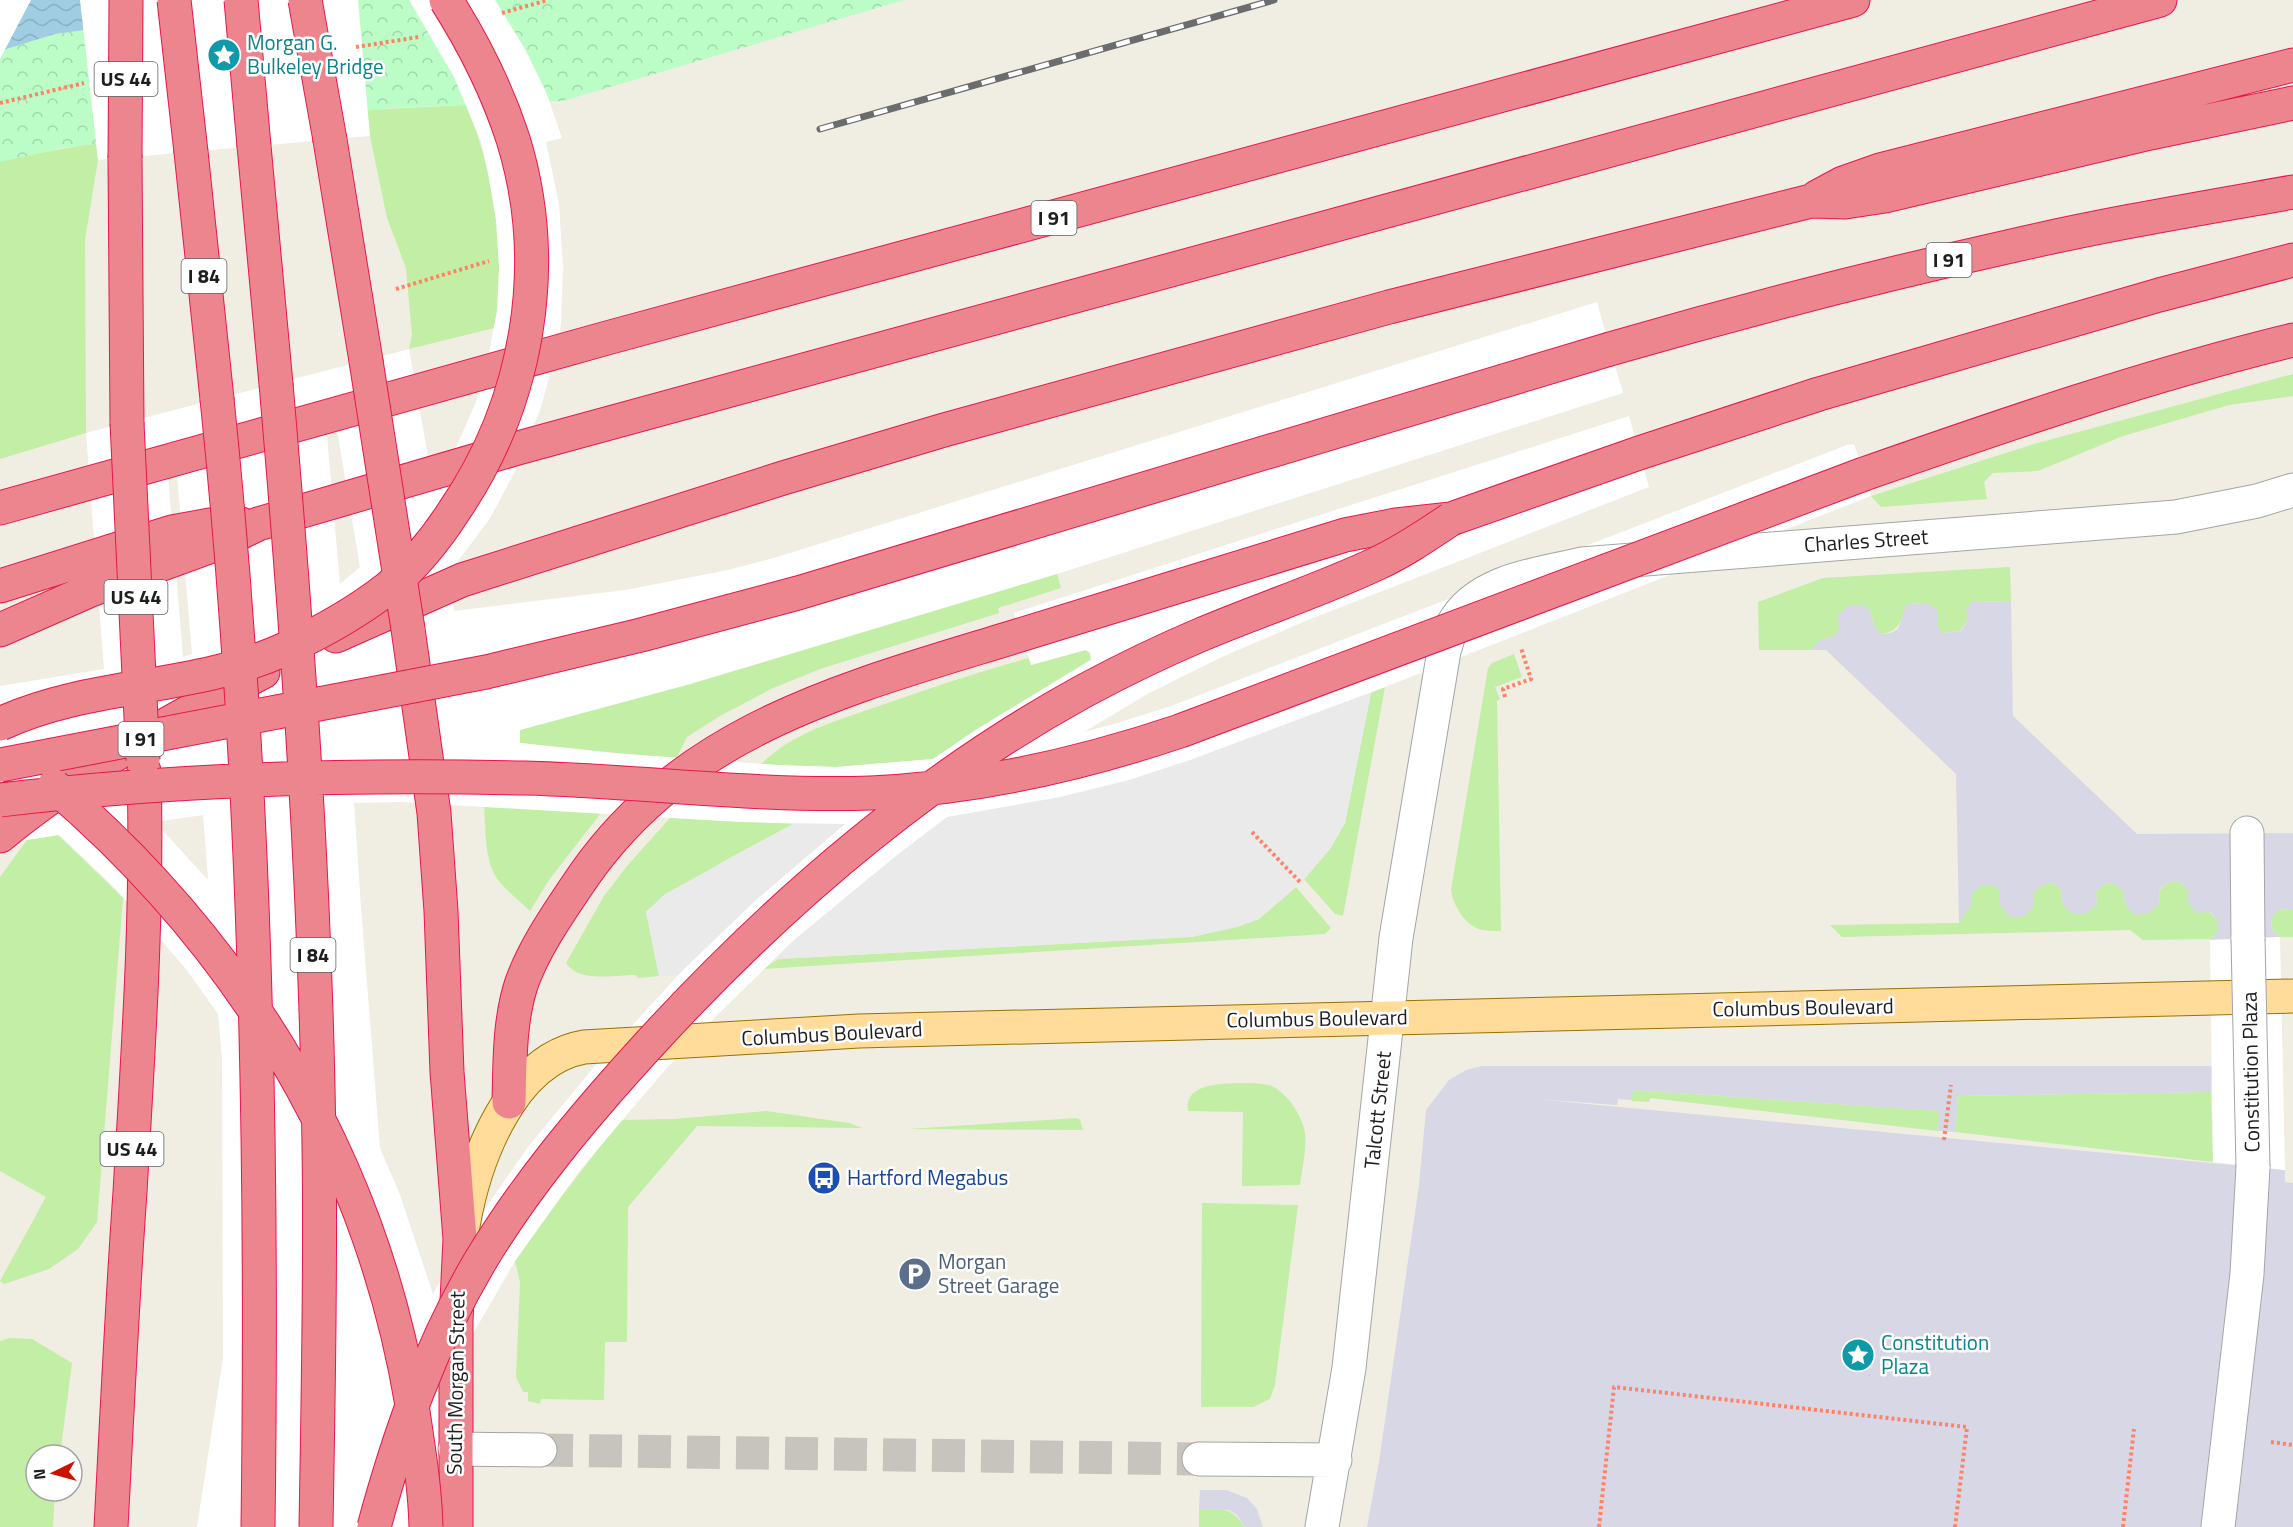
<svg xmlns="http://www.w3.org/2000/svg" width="2293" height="1527" font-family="'Titillium Web',sans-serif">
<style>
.grass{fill:#c2eea5}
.park{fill:url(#park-crowns)}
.parking{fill:#eaeaea}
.plaza{fill:#d8d7e6}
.water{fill:url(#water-waves)}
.pier{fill:#fff;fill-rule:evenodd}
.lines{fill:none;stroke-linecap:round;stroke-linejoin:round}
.minor-tunnel{stroke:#c6c4bc;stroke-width:33;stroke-dasharray:33 16;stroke-linecap:butt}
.minor-casing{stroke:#a5a5a5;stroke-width:35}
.major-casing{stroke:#987200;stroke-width:35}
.highway-casing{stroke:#e7174c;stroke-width:35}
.path{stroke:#ff8265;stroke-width:4;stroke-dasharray:3 3;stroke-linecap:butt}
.minor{stroke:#fff;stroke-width:33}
.major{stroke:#ffdc99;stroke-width:33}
.highway{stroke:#ed858f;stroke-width:33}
.rail-casing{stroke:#6c6c6c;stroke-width:7}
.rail{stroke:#fff;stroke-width:4.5;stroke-dasharray:14;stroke-linecap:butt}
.minor-bridge-casing{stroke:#a5a5a5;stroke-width:35;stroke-linecap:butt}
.highway-bridge-casing{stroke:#e7174c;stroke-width:35;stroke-linecap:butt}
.minor-bridge{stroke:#fff;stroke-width:33}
.highway-bridge{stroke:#ed858f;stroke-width:33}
.labels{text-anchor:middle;stroke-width:5;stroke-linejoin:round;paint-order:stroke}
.shield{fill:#fff;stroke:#626262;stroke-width:1.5}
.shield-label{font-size:20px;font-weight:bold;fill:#1e1e1e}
.culture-label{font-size:21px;fill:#0d838f;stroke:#fff;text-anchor:start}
.street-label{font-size:21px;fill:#1e1e1e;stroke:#fff}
.transit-label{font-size:21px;fill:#164399;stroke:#fff;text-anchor:start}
.service-label{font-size:21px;fill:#4e5e75;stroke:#fff;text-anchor:start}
</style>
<defs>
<pattern id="park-crowns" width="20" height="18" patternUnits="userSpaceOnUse" patternTransform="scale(1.5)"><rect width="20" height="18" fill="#bcfdc7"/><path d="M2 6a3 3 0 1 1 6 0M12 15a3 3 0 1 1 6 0" fill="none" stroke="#a1d8aa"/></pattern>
<pattern id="water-waves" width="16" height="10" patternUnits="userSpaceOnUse" patternTransform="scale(1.5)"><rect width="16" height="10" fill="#a0cde1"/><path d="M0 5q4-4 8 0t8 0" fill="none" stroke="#89b0c1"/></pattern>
</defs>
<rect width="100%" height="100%" fill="#f0ede3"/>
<!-- grass -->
<path class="grass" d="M467,105C493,173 509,255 494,328L409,349L412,335L406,268L387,218L370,136L367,110Z
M96,143L98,160L85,240L86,433L0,459V160Z
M2293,374V396L2229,405L2123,436L2038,471L1993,473L1984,482L1987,499L1881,507L1871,496L2034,444Z
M2010,567L2011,601L1972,602L1968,619L1960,631L1942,633L1937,626V611L1928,603L1907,604C1901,620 1900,632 1881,634L1874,626L1870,610L1839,629L1833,638L1821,639L1810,650H1759L1758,602L1823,578Z
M1057,574L1061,588L998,608L999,613L820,669L771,689L720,716L687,737L676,759L520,743V730Z
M1086,650L1092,656L1090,660L974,731L934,759L836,767L760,765C795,731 834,722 879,706C928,689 978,672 1029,658L1031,665Z
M1514,654L1522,677L1495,687L1500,699L1497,701L1501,931C1495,931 1488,931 1482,930C1465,926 1453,905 1451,890L1488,668L1492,663Z
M1385,687L1343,916L1335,914L1304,879L1330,849L1345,823L1371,693Z
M484,806L601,813L549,880L530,911C519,900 505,890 496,877C484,858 486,827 484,806Z
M670,818L793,824L726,860L646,911L659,976L638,978L636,975C615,975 579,983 566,963L604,896L627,866Z
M58,835L123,898L97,1222L78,1249L49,1269L4,1284L0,1281L46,1197L0,1171V877L27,840Z
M2179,881L2218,921L2219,931L2210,939L2143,940L2130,930L1842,937L1830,925L1959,923L1971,905V894L1980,886L1993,884L2000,891L2034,906V892L2043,885L2055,883L2061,890L2063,905L2097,904L2096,892L2104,884L2113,883L2124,891L2125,904L2135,914L2149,913L2160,903L2159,891L2166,883Z
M1296,887L1331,928L1325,934L763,969L778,959L1191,937L1237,927L1259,919Z
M2293,909V937H2280L2272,929L2271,919L2278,910Z
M1254,1083C1259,1084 1264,1084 1269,1085C1284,1090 1300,1112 1304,1128C1308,1146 1302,1167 1300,1185L1242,1186L1243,1112L1188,1111C1183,1079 1234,1084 1254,1083Z
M1632,1090L1940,1111L1938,1131L1650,1098L1649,1102L1632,1101Z
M2211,1092L2213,1162L1955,1132L1958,1096Z
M766,1111L849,1123L862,1128L697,1126L628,1207L627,1342H605L604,1400L541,1399L540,1404L528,1401V1392H523L516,1377L520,1282L515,1261L547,1215L621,1120L674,1119Z
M1077,1118L1080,1120L1083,1130L908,1129Z
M1202,1203L1298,1205L1275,1385L1270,1399L1253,1407H1201Z
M10,1338L32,1339L72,1363L60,1455H36V1491H55L53,1527H0V1341Z
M1199,1509C1223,1510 1230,1505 1245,1527H1199Z"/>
<!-- park -->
<path class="park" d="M306,0H904L563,101L391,108L63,148L0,162V51L55,34Z"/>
<!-- parking -->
<path class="parking" d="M1371,693L1345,823L1330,849L1301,883L1259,919L1237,927L1191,937L778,959L763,969L659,976L646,912L665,894L793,824H821L1021,804Z"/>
<!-- plaza -->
<path class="plaza" d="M2011,601L2013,716L2137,834L2293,833V909L2278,910L2271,919L2272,929L2280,937L2210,940L2218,931V921L2210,912L2197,913L2188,903L2187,889L2179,881L2166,883L2159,890L2160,903L2149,913L2135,915L2125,905L2124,891L2113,883L2104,884L2096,892L2097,904L2087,913L2072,914L2063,905L2061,890L2055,883L2043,885L2034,892V906L2025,916L2011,918L2000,905V891L1993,885L1980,886L1971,894V905L1959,923L1956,774L1826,650H1810L1821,639L1833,638L1839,629L1838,615L1849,605H1864L1870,610L1874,626L1881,634L1891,633L1898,629L1907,604L1928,603L1937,611V626L1942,633L1961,631L1968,619L1966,610L1972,602Z
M1482,1066H2212L2211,1092L1958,1096L1955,1132L1938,1131L1939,1111L1633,1090L1632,1100L1618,1099L1617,1105L1535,1099L2285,1170V1182L2293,1183V1527H1367L1379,1462L1419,1185L1426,1110L1449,1080L1466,1070Z
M1200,1490H1226L1247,1498L1257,1509L1263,1527H1245L1237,1515L1229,1510L1199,1509Z"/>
<!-- water -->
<path class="water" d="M0,0H306L55,34L0,51Z"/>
<!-- pier -->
<path class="pier" d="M0,0H31L0,59Z
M80,0H358L370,136L98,160Z
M409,0H495L525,49L546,92L562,138L546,142L559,204L563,267L561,323L557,350L540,410L516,470L489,520L448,574L454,611L625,590L728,570L777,557L1597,302L1623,393L1057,574L687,685L520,730V743L612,753L778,765L836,767L933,759L974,731L1091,660L1090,652L1085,650L1031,665L1014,613L1629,416L1649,487L1308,620L1224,656L1149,693L1084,732L1114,724L1171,706L1847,445L1854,444L1871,496L1385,687L1190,760L1129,780L1060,797L947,817L897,855L795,939L708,1024L664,1071L581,1169L515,1261L470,1339L469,1527H197L223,1358L222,1059L218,1014L186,969L140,916L109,882L59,835L0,844V686L104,669L86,433L409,349L433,485L436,482L458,443L476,402L488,358L497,311L499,267L496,220L488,173L481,142L454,77ZM327,398L332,400L360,567L340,584L324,402ZM177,475L192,654L183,657L168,476ZM400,802L740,822L845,824L756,900L683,970L593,1068L528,1147L498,1190L455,1255L433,1294L400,1195L380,1148L361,907L354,803ZM203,815L208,878L207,879L155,822Z
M2280,937L2285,1170L2213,1162L2210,940Z"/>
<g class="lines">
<!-- minor-tunnel -->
<path class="minor-tunnel" d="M540,1450L1199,1459"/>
<defs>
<path id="minor" d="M2247,833L2248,939
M455,1449L540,1450
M1199,1459L1335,1460
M1322,1527L1349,1368L1396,938L1444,651C1447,643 1449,632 1453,624C1477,580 1539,574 1582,564L2176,517L2257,501L2293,490
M2218,1527L2247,1274L2253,1167"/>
<path id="major" d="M463,1226C474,1162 510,1060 584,1047L859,1031L2293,996"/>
<path id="highway" d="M330,140L366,361
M254,146L276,384
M191,152L217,399
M125,158L127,423
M1817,197L1843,183L1880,170L2293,65
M1610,349C1741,311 1873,277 2007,247C2101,225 2197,209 2293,192
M1864,474C2004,425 2149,375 2293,340
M0,508L607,338L1853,0
M0,586L172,532L210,525L241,524
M408,629L434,813L441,911L447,1072L460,1239L456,1321V1527
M0,630L91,590L217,544L258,524L518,448L2160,0
M336,636L462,580L783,478L944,430L1389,307L1811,201L1845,202L1885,196L2150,133L2293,103
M0,836C80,770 172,720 263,672
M509,1102C510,1063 509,1020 522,982C535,947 556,917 576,887C681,727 849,688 1020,635C1128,602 1237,568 1345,535L1396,525L1451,519L1639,453L1819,394L2159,295L2293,260
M111,1527C117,1415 122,1304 130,1192C138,1052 148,912 144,771"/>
</defs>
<!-- minor casing -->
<use href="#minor" class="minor-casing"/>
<!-- major casing -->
<use href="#major" class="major-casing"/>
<!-- highway casing -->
<use href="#highway" class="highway-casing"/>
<!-- path -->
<path class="path" d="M502,13L548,0
M356,47L419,37
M0,103L84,83
M396,289L489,261
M1505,697L1503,689L1531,679L1521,648
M1252,832L1301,883
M1944,1140L1951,1085
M2271,1442L2293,1445
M1599,1527L1614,1387L1967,1427L1955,1527
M2123,1527L2134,1429"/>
<!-- minor -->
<use href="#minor" class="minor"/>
<!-- major -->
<use href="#major" class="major"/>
<!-- highway -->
<use href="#highway" class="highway"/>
<defs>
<path id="rail" d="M820,129L1274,0"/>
</defs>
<!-- rail casing -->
<use href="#rail" class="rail-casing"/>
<!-- rail -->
<use href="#rail" class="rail"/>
<defs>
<path id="minor-bridge" d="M2248,939L2253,1167"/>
<path id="highway-bridge" d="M174,0L191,152
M241,0L254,146
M305,0L330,140
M125,158L126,0
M366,361L408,629
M276,384C298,638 316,893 319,1147C321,1274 318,1400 316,1527
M217,399C256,774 263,1150 258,1527
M127,423L143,760
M0,724C91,682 191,691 283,650C320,633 356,613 388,588C414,566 436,539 454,511C528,403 552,265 513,139C497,90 474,44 446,0
M0,765L486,672L641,635L798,593L1610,349
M54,786C243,948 371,1159 412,1405C418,1446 425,1486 426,1527
M0,800C173,779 350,774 525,778C640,781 756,797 871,793C978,788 1079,765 1180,731L1864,474
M374,1527C399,1435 430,1346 479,1263C525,1186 583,1117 643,1051C771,910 915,784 1082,692C1121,671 1160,652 1200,635C1259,610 1321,590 1378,563C1404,551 1427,535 1451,519"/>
</defs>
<!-- minor-bridge casing -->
<use href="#minor-bridge" class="minor-bridge-casing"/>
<!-- highway-bridge casing -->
<use href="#highway-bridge" class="highway-bridge-casing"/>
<!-- minor-bridge -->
<use href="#minor-bridge" class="minor-bridge"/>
<!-- highway-bridge -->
<use href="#highway-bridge" class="highway-bridge"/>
</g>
<!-- icons -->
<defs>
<symbol id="sight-disc" viewBox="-11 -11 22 22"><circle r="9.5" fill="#0f9aa8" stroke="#fff"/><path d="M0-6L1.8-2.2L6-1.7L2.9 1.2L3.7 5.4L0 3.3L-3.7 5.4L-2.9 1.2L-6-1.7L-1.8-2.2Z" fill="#fff"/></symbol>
<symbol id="bus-disc" viewBox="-11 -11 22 22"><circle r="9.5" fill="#1a4fb4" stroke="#fff"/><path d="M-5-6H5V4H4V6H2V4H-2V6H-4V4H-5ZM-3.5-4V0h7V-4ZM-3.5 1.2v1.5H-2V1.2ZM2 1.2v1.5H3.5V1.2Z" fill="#fff"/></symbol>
<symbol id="parking-disc" viewBox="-11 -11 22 22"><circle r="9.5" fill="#5c6f8a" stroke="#fff"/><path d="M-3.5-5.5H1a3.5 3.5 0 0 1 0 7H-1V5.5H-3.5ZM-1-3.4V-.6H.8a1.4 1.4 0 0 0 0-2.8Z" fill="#fff"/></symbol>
</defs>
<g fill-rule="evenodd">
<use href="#sight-disc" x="205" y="36" width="38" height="38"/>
<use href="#bus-disc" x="805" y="1159" width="38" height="38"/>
<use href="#parking-disc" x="896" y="1255" width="38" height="38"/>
<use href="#sight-disc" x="1839" y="1336" width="38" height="38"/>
</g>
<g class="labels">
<!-- shield labels -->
<g class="shield">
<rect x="94.5" y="62" width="63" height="34" rx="4.5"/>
<rect x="1031.5" y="201" width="45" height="34" rx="4.5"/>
<rect x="1926.5" y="243" width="45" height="34" rx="4.5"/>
<rect x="181.5" y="259" width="45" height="34" rx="4.5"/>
<rect x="104.5" y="580" width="63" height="34" rx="4.5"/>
<rect x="118.5" y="722" width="45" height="34" rx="4.5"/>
<rect x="290.5" y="938" width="45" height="34" rx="4.5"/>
<rect x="100.5" y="1132" width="63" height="34" rx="4.5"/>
</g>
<g class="shield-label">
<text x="126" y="86">US 44</text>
<text x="1054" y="225">I 91</text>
<text x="1949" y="267">I 91</text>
<text x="204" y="283">I 84</text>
<text x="136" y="604">US 44</text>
<text x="141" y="746">I 91</text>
<text x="313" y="962">I 84</text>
<text x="132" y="1156">US 44</text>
</g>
<!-- culture labels -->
<g class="culture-label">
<text x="247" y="50">Morgan G.<tspan x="247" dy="24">Bulkeley Bridge</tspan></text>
<text x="1881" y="1350">Constitution<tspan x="1881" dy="24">Plaza</tspan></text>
</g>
<!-- street labels -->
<g class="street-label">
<text transform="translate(1866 541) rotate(-4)" y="7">Charles Street</text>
<text transform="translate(1803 1008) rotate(-1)" y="7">Columbus Boulevard</text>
<text transform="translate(1317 1019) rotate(-1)" y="7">Columbus Boulevard</text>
<text transform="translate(832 1034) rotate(-3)" y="7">Columbus Boulevard</text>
<text transform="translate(2251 1072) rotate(-91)" y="7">Constitution Plaza</text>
<text transform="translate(1378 1110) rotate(-84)" y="7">Talcott Street</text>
<text transform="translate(456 1383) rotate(-89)" y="7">South Morgan Street</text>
</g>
<!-- transit labels -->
<g class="transit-label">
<text x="847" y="1185">Hartford Megabus</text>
</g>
<!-- service labels -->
<g class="service-label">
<text x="938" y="1269">Morgan<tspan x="938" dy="24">Street Garage</tspan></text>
</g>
</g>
<!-- north arrow -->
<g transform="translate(54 1473) rotate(265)"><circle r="28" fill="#ffffff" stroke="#a5a5a5" stroke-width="1.5"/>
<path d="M0-4.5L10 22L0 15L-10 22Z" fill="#cc1100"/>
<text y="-9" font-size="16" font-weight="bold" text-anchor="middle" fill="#1e1e1e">N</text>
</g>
</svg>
